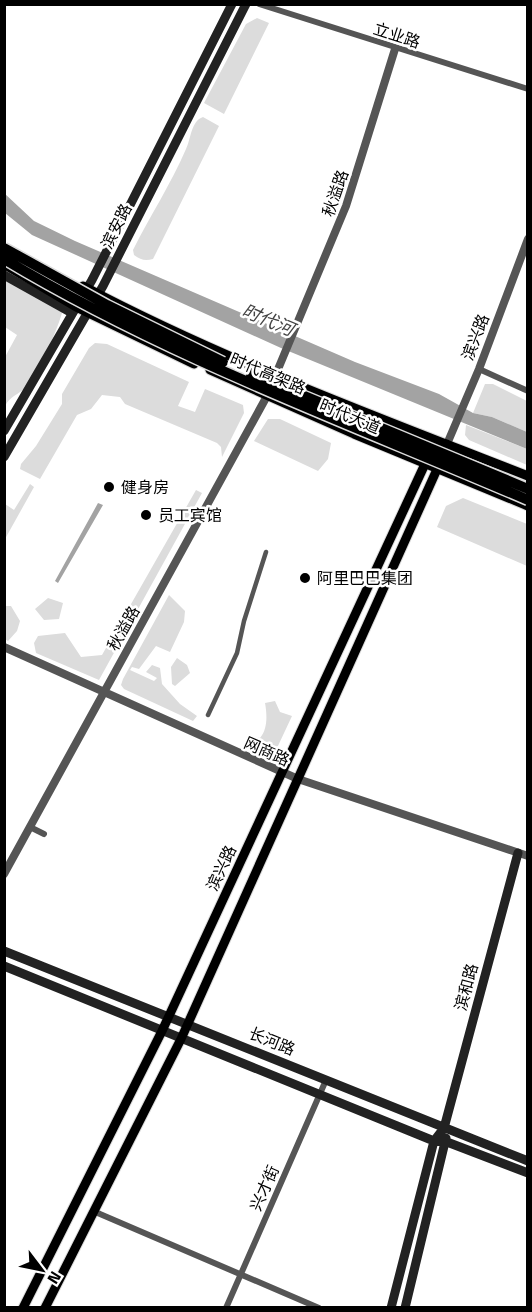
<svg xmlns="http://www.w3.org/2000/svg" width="532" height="1312" font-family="'Titillium Web','Noto Sans SC',sans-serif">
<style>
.green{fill:#dcdcdc}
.water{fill:#a3a3a3}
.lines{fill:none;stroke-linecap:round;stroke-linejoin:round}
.primary-casing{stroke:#dbdbdb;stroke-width:11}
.pedestrian{stroke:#555;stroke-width:4.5}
.minor{stroke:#555;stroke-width:6}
.tertiary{stroke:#555;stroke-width:8}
.secondary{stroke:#222;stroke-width:9}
.primary{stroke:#000;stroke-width:9}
.trunk-bridge-casing{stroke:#dbdbdb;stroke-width:13;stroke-linecap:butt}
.trunk-bridge{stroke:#000;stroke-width:10}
.poi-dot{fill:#000;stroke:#fff;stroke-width:2}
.labels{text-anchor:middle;stroke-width:5;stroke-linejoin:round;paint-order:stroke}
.street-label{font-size:16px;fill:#000;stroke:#fff}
.poi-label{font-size:16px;fill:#000;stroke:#fff;text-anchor:start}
.water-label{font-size:18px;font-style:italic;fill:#444;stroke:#fff}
</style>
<rect width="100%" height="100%" fill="#fff"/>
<!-- green -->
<path class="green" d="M257,18L269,23L224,114L204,103L246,24Z
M203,117L219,126L153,259C145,261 141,260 134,255L133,250C150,216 171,184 186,149C191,139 191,121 203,117Z
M5,279L63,309C59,327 38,374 26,387C18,395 10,396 5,406V357L17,335L5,327Z
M95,343L107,344L189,382L178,406L195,412L205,389L243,405L244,413L222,457L221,447L217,443L125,404L120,397L102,395L91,409L77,415L40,479L20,469L21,464L36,446L62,404V394L89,348Z
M485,384H493L527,401V432L492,417L473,413Z
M268,419H280L331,443L328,459L318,471L254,441Z
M466,425L527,449V465L469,440L465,435Z
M30,484L34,487L5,539V504L14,510Z
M196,490L202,493L99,680L36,653L34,643L38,636L65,633L81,657L102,655Z
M463,498L527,524V566L437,527L446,506Z
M169,595L185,611L184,622L170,652L156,646L139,669L132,667L130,670L154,681L157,678L146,672L152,665L160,668L162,684L180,704L197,716L193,721L124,689L121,685L123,679Z
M48,598L63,603L59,619L44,620L35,609Z
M4,606H11L20,621L17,631L8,641L5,639Z
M177,658L187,665L190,673L175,686L172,684L171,667Z
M275,701L280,712L292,716L277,748L268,754L245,744L251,735L260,738C268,729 267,714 265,703Z"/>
<!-- water -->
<path class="water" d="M4,193L34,221L75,241L355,362L439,394L473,413L492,417L527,432V449L281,348L32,235L5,213Z
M98,503L103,505L58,583L55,581Z"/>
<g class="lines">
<defs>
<path id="primary" d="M5,265L76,307L194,364
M83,286C225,361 378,417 528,476
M210,370L354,434L528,506
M23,1308L162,1031L425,464L447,444
M45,1308L181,1039L443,456"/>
</defs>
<!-- primary casing -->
<use href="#primary" class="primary-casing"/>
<!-- pedestrian -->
<path class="pedestrian" d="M208,715L237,653L244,621L266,552"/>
<!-- minor -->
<path class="minor" d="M259,4L528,89
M479,369L528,391
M30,827L44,834
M93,1211L319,1308
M226,1308L326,1080"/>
<!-- tertiary -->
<path class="tertiary" d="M276,374L346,206L395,49
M447,444L479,369L528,239
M4,647L298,779L528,856
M4,874L267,396"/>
<!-- secondary -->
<path class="secondary" d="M4,275L72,313
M4,431L92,280L232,4
M4,457L103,286L246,4
M4,951L528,1161
M4,966L434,1141L447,1142L528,1173
M391,1308L434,1141L444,1128L518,853
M405,1308L446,1138"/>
<!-- primary -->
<use href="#primary" class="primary"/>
<defs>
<path id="trunk-bridge" d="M4,248L107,305L223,362
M4,259C169,358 352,424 528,500
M251,374L528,489"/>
</defs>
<!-- trunk-bridge casing -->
<use href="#trunk-bridge" class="trunk-bridge-casing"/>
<!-- trunk-bridge -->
<use href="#trunk-bridge" class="trunk-bridge"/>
</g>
<!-- markers -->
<g class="poi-dot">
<circle cx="109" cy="487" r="6"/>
<circle cx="146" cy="515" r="6"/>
<circle cx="305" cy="578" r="6"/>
</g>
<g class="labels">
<!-- street labels -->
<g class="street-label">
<text transform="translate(397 35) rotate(18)" y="6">立业路</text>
<text transform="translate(335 193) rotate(-71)" y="6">秋溢路</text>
<text transform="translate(116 226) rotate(-64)" y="6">滨安路</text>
<text transform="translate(475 337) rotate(-69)" y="6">滨兴路</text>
<text transform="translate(268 373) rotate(23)" y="6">时代高架路</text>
<text transform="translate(350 416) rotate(23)" y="6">时代大道</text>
<text transform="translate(123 628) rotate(-61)" y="6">秋溢路</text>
<text transform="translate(267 751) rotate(24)" y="6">网商路</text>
<text transform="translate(221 868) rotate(-65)" y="6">滨兴路</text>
<text transform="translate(466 987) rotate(-75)" y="6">滨和路</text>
<text transform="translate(272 1041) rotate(22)" y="6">长河路</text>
<text transform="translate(264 1188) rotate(-66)" y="6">兴才街</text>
</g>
<!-- poi labels -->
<g class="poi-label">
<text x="121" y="493">健身房</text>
<text x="158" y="521">员工宾馆</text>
<text x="317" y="584">阿里巴巴集团</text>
</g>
<!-- water labels -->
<g class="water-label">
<text transform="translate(268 320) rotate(23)" y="6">时代河</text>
</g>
</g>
<!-- border -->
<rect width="532" height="1312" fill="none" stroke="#000000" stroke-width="12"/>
<!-- north arrow -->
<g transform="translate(42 1270) rotate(122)" stroke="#ffffff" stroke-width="4.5" paint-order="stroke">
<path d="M0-4.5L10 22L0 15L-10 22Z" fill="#000000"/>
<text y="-9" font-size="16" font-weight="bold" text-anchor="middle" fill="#000000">N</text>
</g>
</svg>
